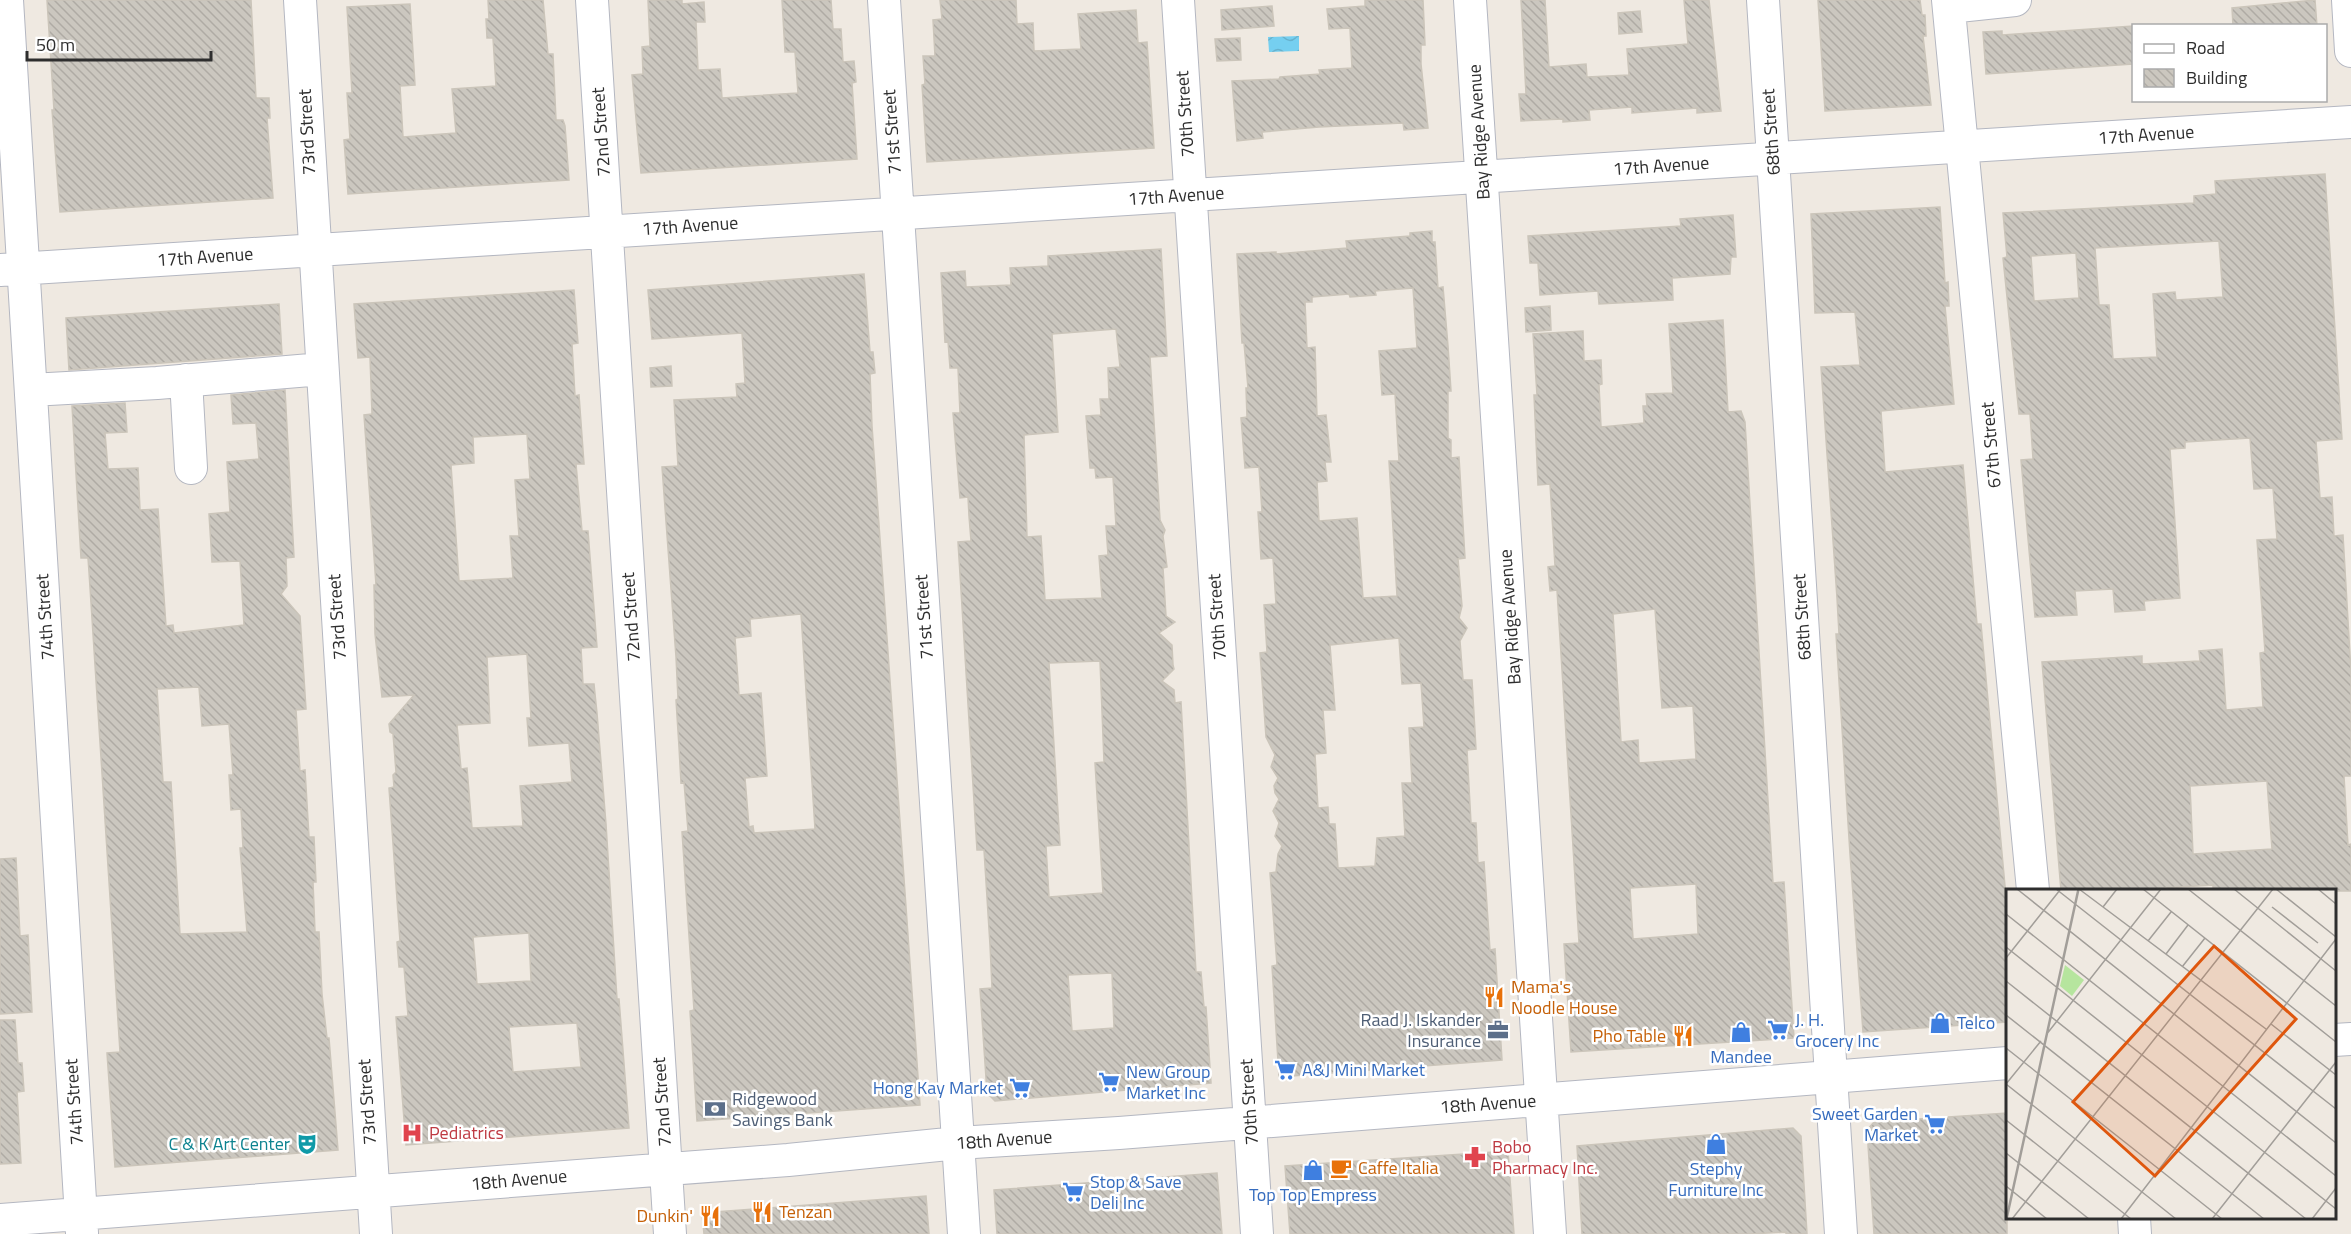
<svg xmlns="http://www.w3.org/2000/svg" width="2351" height="1234" font-family="'Titillium Web',sans-serif">
<style>
.water{fill:url(#water-waves)}
.building{fill:url(#building-back-hatch);stroke:#cbc5ba;stroke-width:1.5;fill-rule:evenodd}
.lines{fill:none;stroke-linecap:round;stroke-linejoin:round}
.minor-casing{stroke:#b4b7c1;stroke-width:34}
.minor{stroke:#fff;stroke-width:32}
.labels{text-anchor:middle;stroke-width:5;stroke-linejoin:round;paint-order:stroke}
.street-label{font-size:18px;fill:#2e2e2e;stroke:#fff}
.food-label{font-size:18px;fill:#c56008;stroke:#fff;text-anchor:start}
.service-label{font-size:18px;fill:#4e5e75;stroke:#fff;text-anchor:end}
.shop-label{font-size:18px;fill:#366cbe;stroke:#fff;text-anchor:start}
.health-label{font-size:18px;fill:#be3a42;stroke:#fff;text-anchor:start}
.culture-label{font-size:18px;fill:#0d838f;stroke:#fff;text-anchor:end}
.inset-road{fill:none;stroke:#a29e99;stroke-width:1.5}
.view{fill:#df570e;fill-opacity:0.15;stroke:#df570e;stroke-width:3}
.inset-edge{fill:none;stroke:#2e2e2e;stroke-width:3}
</style>
<defs>
<pattern id="water-waves" width="16" height="10" patternUnits="userSpaceOnUse" patternTransform="scale(1.5)"><rect width="16" height="10" fill="#75cff0"/><path d="M0 5q4-4 8 0t8 0" fill="none" stroke="#66b2ce"/></pattern>
<pattern id="building-back-hatch" width="6" height="6" patternUnits="userSpaceOnUse" patternTransform="scale(1.5)"><rect width="6" height="6" fill="#cbc7bf"/><path d="M-1 5l2 2M0 0l6 6M5-1l2 2" fill="none" stroke="#afaba4"/></pattern>
</defs>
<rect width="100%" height="100%" fill="#efe9e1"/>
<!-- water -->
<path class="water" d="M1299,36V51L1269,52L1268,37Z"/>
<!-- building -->
<path class="building" d="M47,0H251L256,98H269L270,118H267L273,198L60,212L52,110H54Z
M488,0H543L548,54H553L556,120H563L565,126L569,180L348,194L344,140L350,139L347,93H352L347,7L410,4L415,85L400,86L403,137L456,133L452,89L496,86L493,38H487L486,19H489Z
M648,0H682V4L704,2L705,22H696L698,70L720,69L722,98L798,93L795,52H785L782,0H831L833,29H841L843,62L854,61L856,82L852,83L857,159L641,173L632,75L643,74L642,47L650,46Z
M940,0H1016L1017,24L1033,23L1034,51L1081,49L1078,14L1136,10L1138,43L1147,42L1154,148L927,162L922,85L925,84L923,56H935L933,20L942,19Z
M1365,0H1423L1425,45H1421V64L1428,128L1404,130L1403,123L1319,127L1262,132L1263,138L1237,141L1232,81L1279,79L1280,77L1320,74L1319,70L1352,68L1350,28L1329,29L1327,9L1365,6Z
M1521,0H1545L1549,67L1586,64L1587,77L1629,75L1627,49L1688,44L1684,0H1709L1721,111L1697,113V108L1632,113V107L1589,110L1590,120L1563,122V119L1521,121L1519,94H1526Z
M1818,0H1920L1922,15H1925L1926,36H1923L1931,105L1825,111Z
M2315,0L2317,26H2233L2232,8Z
M1272,6L1274,26L1222,30L1221,10Z
M1640,11L1642,32L1619,34L1618,13Z
M2133,26V64L1986,74L1983,32L2002,31V35Z
M1240,38L1241,60L1217,61L1215,39Z
M2325,174L2342,439L2316,441L2320,498L2332,497L2334,536L2343,535L2351,672V776H2344L2348,845L2351,844V891H2213V885L2164,888V891H2061L2042,662L2142,656V664L2200,661L2199,651L2222,649L2226,710L2263,707L2260,653L2265,652L2257,540L2277,539L2273,488L2254,489L2250,438L2185,442V448L2170,449L2180,598L2144,601L2145,610L2115,612L2113,589L2075,591L2077,615L2035,617L2021,460L2033,459L2030,414H2019L2003,258L2007,257L2003,213L2194,203V196L2216,194L2215,181ZM2219,241L2223,297L2176,300L2175,292L2153,294L2157,357L2113,359L2109,305H2099L2095,248ZM2076,253L2079,298L2034,301L2031,256ZM2267,781L2272,849L2193,854L2190,786Z
M1940,207L1945,283L1948,282L1949,306H1945L1954,404L1881,411L1885,472L1963,465L1977,624H1981L2005,886L2007,917V1022L1863,1032L1850,854L1836,634H1839L1837,598L1821,367L1860,365L1855,312L1815,313L1811,214Z
M1733,215L1736,257H1731L1730,274L1672,278L1673,300L1599,304L1598,291L1540,295L1538,263H1530L1528,236L1681,226L1680,219Z
M1432,231V242H1435L1438,288L1443,287L1448,346L1451,391H1448V438L1451,440V458L1459,457L1465,558L1458,559L1462,606L1459,618L1467,628L1460,641L1463,680H1472L1476,749L1467,750L1471,823H1476L1478,863L1484,862L1490,950L1495,949L1502,1060L1279,1077L1272,966L1277,965L1270,873L1276,872L1278,854L1282,846L1275,836L1279,823L1273,811L1279,799L1275,793L1274,786L1278,778L1271,767L1275,755L1266,737L1260,653L1267,652L1264,605L1276,604L1273,558L1261,559L1258,512H1262L1259,467L1245,468L1241,418L1247,417L1246,388H1248L1244,343H1242L1237,254L1276,252V254L1347,248L1346,241L1410,236V233ZM1413,288L1417,348L1379,351L1382,395L1395,394L1399,461H1389L1397,596L1363,598L1357,518L1319,521L1317,482L1327,481L1325,462H1331L1326,415L1317,416L1315,347L1307,348L1305,302H1312V297L1349,294L1350,297L1376,295L1375,291ZM1399,638L1402,684L1421,683L1424,727L1409,728L1412,783H1402L1405,836L1377,838L1375,866L1338,868L1335,824H1329L1328,807L1318,808L1315,754L1326,753L1323,710H1335L1330,645Z
M1161,249L1167,356L1150,357L1160,520L1165,530L1163,536L1167,567L1163,568L1166,616L1175,622L1159,633L1172,645L1173,665L1174,669L1162,681L1174,690L1175,703L1181,702L1196,972H1201L1204,1007H1206L1211,1083L995,1101L987,1093L980,989L992,988L990,945L984,850H977L958,542L971,541L969,516L968,497L960,498L953,413H960L958,368H950L948,341L945,342L941,273L965,271L966,287L1011,285L1010,268L1048,266V256ZM1116,329L1120,367L1108,368L1109,399H1100L1101,415L1086,416L1090,468H1095L1096,478L1113,477L1116,526H1106L1108,555L1099,556L1102,598L1045,600L1041,536L1027,537L1024,435L1058,432L1052,334ZM1100,661L1104,762L1095,763L1103,893L1049,897L1046,846L1060,845L1049,663ZM1112,973L1114,1028L1072,1031L1068,975Z
M864,274L870,352H873L875,373L870,374L872,426L920,1105L697,1121L690,1011L694,1010L682,832L688,831L684,782L681,783L679,747L676,700L678,699L676,657L662,467L678,466L674,400L737,397L736,384L745,383L742,333L652,339L648,290ZM801,614L815,829L754,833L753,826L749,827L745,778L767,776L761,693L739,695L735,638L751,636L750,619Z
M574,290L578,343L572,344L575,396L579,395L584,464H576L582,531H588L597,647L581,648L583,684H594L597,713L606,824L617,999H619L629,1128L406,1145L396,1017L408,1016L404,967H399L397,942L400,941L389,788L394,787L393,775L396,772L393,734L390,732L389,724L414,695L382,697L375,634L374,585H376L364,415L372,414L370,357L358,358L354,304ZM527,434L530,479L515,480L519,536H510L513,578L459,581L451,465L474,463L473,437ZM527,654L531,718H527L529,746L569,743L572,782L520,786L523,826L472,828L467,768L461,769L457,725L490,723L487,657ZM529,933L531,981L477,984L473,937ZM577,1023L581,1067L513,1072L509,1027Z
M279,304L282,354L69,370L66,318Z
M1550,306L1551,330L1526,332L1525,308Z
M1723,320L1728,412L1741,411L1745,422L1773,883L1784,882L1794,1038L1571,1052L1564,944L1579,943L1557,590L1550,591L1548,567L1555,566L1550,484L1538,485L1534,395H1537L1533,334L1583,331L1584,361L1601,360L1602,384L1599,385L1601,427L1644,423L1643,406H1647L1646,394L1673,393L1669,324ZM1655,609L1662,708L1693,706L1696,759L1639,763L1638,740L1621,742L1613,614ZM1696,884L1698,934L1633,939L1630,888Z
M671,366L672,386L651,387L650,368Z
M285,390L294,557L286,558L287,586L281,594L300,616L306,709L296,710L299,756L300,771L305,770L309,837H314L316,882H313L315,932H319L322,994L327,1038H329L338,1150L115,1167L107,1053L120,1052L89,572L88,558H81L72,406L125,403L127,432L105,433L108,469L138,468L140,510L158,509L166,626L173,625L174,633L244,625L240,561L212,562L209,514L230,512L227,462L259,459L256,423L233,424L231,395ZM199,687L202,726L229,724L233,775H229L231,810L241,809L243,848H240L247,932L180,934L171,782H163L157,689Z
M16,858L20,936L28,935L32,1012L0,1014V859Z
M0,1020H15L18,1063H22L24,1091L17,1092L21,1163L0,1164Z
M2007,1113V1234H1874L1867,1130L1874,1122Z
M1793,1128L1801,1136L1807,1234H1786V1232L1750,1234H1582L1577,1146Z
M1508,1151L1514,1234H1290L1285,1166Z
M1217,1173L1222,1234H997L994,1190Z
M926,1196L929,1234H704L702,1213Z"/>
<g class="lines">
<defs>
<path id="minor" d="M7,0L82,1233
M300,0L376,1234
M592,0L670,1234
M884,0L964,1234
M1178,0L1257,1234
M1470,0L1550,1234
M1763,0L1841,1234
M1948,0L2033,890
M2348,0L2351,51
M1949,7L2015,0
M0,270L2351,122
M186,380L191,468
M31,390L157,383L322,369
M2334,1040L2351,1039
M2134,1218L2135,1234
M0,1220L788,1160L958,1143L1119,1133L2008,1063"/>
</defs>
<!-- minor casing -->
<use href="#minor" class="minor-casing"/>
<!-- minor -->
<use href="#minor" class="minor"/>
</g>
<!-- icons -->
<defs>
<symbol id="restaurant-bare" viewBox="-9 -9 18 18"><path d="M-5-6h1v4h1v-4h1v4h1v-4h1v5L-1.5 .5V6h-2V.5L-5-1ZM5-6V6H3V1.5H1.5Q1.5-4 5-6Z" fill="#e8710a" stroke="#fff" stroke-width="2.5" paint-order="stroke"/></symbol>
<symbol id="shop-bare" viewBox="-9 -9 18 18"><path d="M-5-2.5h2.3a2.7 3.5 0 0 1 5.4 0H5L5.5 6h-11ZM-1.5-2.5h3a1.5 2.3 0 0 0-3 0Z" fill="#3f7fe0" stroke="#fff" stroke-width="2.5" paint-order="stroke"/></symbol>
<symbol id="office-bare" viewBox="-9 -9 18 18"><path d="M-6-3h4V-5.5h4V-3h4V5H-6ZM-1-4.5V-3h2v-1.5ZM-6 0V1H6V0Z" fill="#5c6f8a" stroke="#fff" stroke-width="2.5" paint-order="stroke"/></symbol>
<symbol id="supermarket-bare" viewBox="-9 -9 18 18"><path d="M-6-5.5h2.5l.6 2H6L4.5 2H-2.5L-4.4-4H-6ZM-1.5 3.2a1.3 1.3 0 1 0 .1 0ZM3 3.2a1.3 1.3 0 1 0 .1 0Z" fill="#3f7fe0" stroke="#fff" stroke-width="2.5" paint-order="stroke"/></symbol>
<symbol id="bank-bare" viewBox="-9 -9 18 18"><path d="M-6-4H6V4H-6ZM0-2.3a2.3 2.3 0 1 0 0 4.6a2.3 2.3 0 1 0 0-4.6Z" fill="#5c6f8a" stroke="#fff" stroke-width="2.5" paint-order="stroke"/></symbol>
<symbol id="hospital-bare" viewBox="-9 -9 18 18"><path d="M-5-5h3v3.5h4V-5h3V5h-3V1.5h-4V5h-3Z" fill="#e0444e" stroke="#fff" stroke-width="2.5" paint-order="stroke"/></symbol>
<symbol id="theatre-bare" viewBox="-9 -9 18 18"><path d="M-5-5.5Q0-4 5-5.5V0Q5 5 0 6Q-5 5-5 0ZM-3.3-2.5H-1v1.5H-3.3ZM1-2.5H3.3v1.5H1ZM-2.8 1Q0 5.5 2.8 1Z" fill="#0f9aa8" stroke="#fff" stroke-width="2.5" paint-order="stroke"/></symbol>
<symbol id="pharmacy-bare" viewBox="-9 -9 18 18"><path d="M-2-6h4v4h4v4h-4v4h-4v-4h-4v-4h4Z" fill="#e0444e" stroke="#fff" stroke-width="2.5" paint-order="stroke"/></symbol>
<symbol id="cafe-bare" viewBox="-9 -9 18 18"><path d="M-5.5-4.5H6V0H3Q3 3.5 0 3.5H-2.5Q-5.5 3.5-5.5 0ZM3-3.2v2h1.7v-2ZM-6 4.5H4V6H-6Z" fill="#e8710a" stroke="#fff" stroke-width="2.5" paint-order="stroke"/></symbol>
</defs>
<g fill-rule="evenodd">
<use href="#restaurant-bare" x="1479" y="982" width="30" height="30"/>
<use href="#shop-bare" x="1925" y="1008" width="30" height="30"/>
<use href="#office-bare" x="1483" y="1015" width="30" height="30"/>
<use href="#supermarket-bare" x="1763" y="1015" width="30" height="30"/>
<use href="#shop-bare" x="1726" y="1017" width="30" height="30"/>
<use href="#restaurant-bare" x="1668" y="1021" width="30" height="30"/>
<use href="#supermarket-bare" x="1270" y="1055" width="30" height="30"/>
<use href="#supermarket-bare" x="1094" y="1067" width="30" height="30"/>
<use href="#supermarket-bare" x="1005" y="1073" width="30" height="30"/>
<use href="#bank-bare" x="700" y="1094" width="30" height="30"/>
<use href="#supermarket-bare" x="1920" y="1109" width="30" height="30"/>
<use href="#hospital-bare" x="397" y="1118" width="30" height="30"/>
<use href="#theatre-bare" x="292" y="1129" width="30" height="30"/>
<use href="#shop-bare" x="1701" y="1129" width="30" height="30"/>
<use href="#pharmacy-bare" x="1460" y="1142" width="30" height="30"/>
<use href="#cafe-bare" x="1326" y="1153" width="30" height="30"/>
<use href="#shop-bare" x="1298" y="1155" width="30" height="30"/>
<use href="#supermarket-bare" x="1058" y="1177" width="30" height="30"/>
<use href="#restaurant-bare" x="747" y="1197" width="30" height="30"/>
<use href="#restaurant-bare" x="695" y="1201" width="30" height="30"/>
</g>
<g class="labels">
<!-- street labels -->
<g class="street-label">
<text transform="translate(1185 114) rotate(-94)" y="6">70th Street</text>
<text transform="translate(307 132) rotate(-93)" y="6">73rd Street</text>
<text transform="translate(601 132) rotate(-94)" y="6">72nd Street</text>
<text transform="translate(892 132) rotate(-94)" y="6">71st Street</text>
<text transform="translate(1479 132) rotate(-94)" y="6">Bay Ridge Avenue</text>
<text transform="translate(1771 132) rotate(-94)" y="6">68th Street</text>
<text transform="translate(2146 135) rotate(-4)" y="6">17th Avenue</text>
<text transform="translate(1661 166) rotate(-4)" y="6">17th Avenue</text>
<text transform="translate(1176 196) rotate(-4)" y="6">17th Avenue</text>
<text transform="translate(690 226) rotate(-4)" y="6">17th Avenue</text>
<text transform="translate(205 257) rotate(-4)" y="6">17th Avenue</text>
<text transform="translate(1991 445) rotate(-95)" y="6">67th Street</text>
<text transform="translate(45 617) rotate(-94)" y="6">74th Street</text>
<text transform="translate(337 617) rotate(-94)" y="6">73rd Street</text>
<text transform="translate(631 617) rotate(-94)" y="6">72nd Street</text>
<text transform="translate(924 617) rotate(-94)" y="6">71st Street</text>
<text transform="translate(1217 617) rotate(-94)" y="6">70th Street</text>
<text transform="translate(1510 617) rotate(-94)" y="6">Bay Ridge Avenue</text>
<text transform="translate(1802 617) rotate(-94)" y="6">68th Street</text>
<text transform="translate(74 1102) rotate(-94)" y="6">74th Street</text>
<text transform="translate(367 1102) rotate(-94)" y="6">73rd Street</text>
<text transform="translate(662 1102) rotate(-94)" y="6">72nd Street</text>
<text transform="translate(1249 1102) rotate(-94)" y="6">70th Street</text>
<text transform="translate(1488 1104) rotate(-4)" y="6">18th Avenue</text>
<text transform="translate(1004 1140) rotate(-4)" y="6">18th Avenue</text>
<text transform="translate(519 1180) rotate(-5)" y="6">18th Avenue</text>
</g>
<!-- food labels -->
<g class="food-label">
<text x="1511" y="993">Mama's<tspan x="1511" dy="21">Noodle House</tspan></text>
<text x="1666" y="1042" text-anchor="end">Pho Table</text>
<text x="1358" y="1174">Caffe Italia</text>
<text x="779" y="1218">Tenzan</text>
<text x="693" y="1222" text-anchor="end">Dunkin'</text>
</g>
<!-- service labels -->
<g class="service-label">
<text x="1481" y="1026">Raad J. Iskander<tspan x="1481" dy="21">Insurance</tspan></text>
<text x="732" y="1105" text-anchor="start">Ridgewood<tspan x="732" dy="21">Savings Bank</tspan></text>
</g>
<!-- shop labels -->
<g class="shop-label">
<text x="1795" y="1026">J. H.<tspan x="1795" dy="21">Grocery Inc</tspan></text>
<text x="1957" y="1029">Telco</text>
<text x="1741" y="1063" text-anchor="middle">Mandee</text>
<text x="1302" y="1076">A&amp;J Mini Market</text>
<text x="1126" y="1078">New Group<tspan x="1126" dy="21">Market Inc</tspan></text>
<text x="1003" y="1094" text-anchor="end">Hong Kay Market</text>
<text x="1918" y="1120" text-anchor="end">Sweet Garden<tspan x="1918" dy="21">Market</tspan></text>
<text x="1716" y="1175" text-anchor="middle">Stephy<tspan x="1716" dy="21">Furniture Inc</tspan></text>
<text x="1090" y="1188">Stop &amp; Save<tspan x="1090" dy="21">Deli Inc</tspan></text>
<text x="1313" y="1201" text-anchor="middle">Top Top Empress</text>
</g>
<!-- health labels -->
<g class="health-label">
<text x="429" y="1139">Pediatrics</text>
<text x="1492" y="1153">Bobo<tspan x="1492" dy="21">Pharmacy Inc.</tspan></text>
</g>
<!-- culture labels -->
<g class="culture-label">
<text x="290" y="1150">C &amp; K Art Center</text>
</g>
</g>
<!-- overview -->
<g transform="translate(2006 889)">
<rect width="330" height="330" fill="#efe9e1"/>
<path d="M59,76L78,91L66,107L54,97Z" fill="#b6e59e"/>
<path class="inset-road" d="M11,0L330,254M50,0L330,220M73,0L260,140M137,0L330,153M182,0L330,117M228,0L330,82M270,0L330,48M312,0L330,15M97,18L111,0M266,18L312,54M0,25L330,287M142,52L165,23M0,58L330,320M160,65L182,36M0,69L54,1M176,78L199,49M0,92L300,330M0,126L258,330M265,135L330,186M40,146L155,0M0,159L216,330M0,195L35,152M0,195L170,330M0,231L125,330M0,264L83,330M0,297L41,330M0,330L72,0M1,330L73,0M6,330L267,0M115,330L330,50M206,330L330,173M306,330L330,299"/>
<path class="view" d="M208,57L290,130L149,287L67,213Z"/>
<rect width="330" height="330" class="inset-edge"/>
</g>
<!-- legend -->
<rect x="2132" y="24" width="195" height="78" fill="#ffffff" stroke="#ababab" stroke-width="1.5"/>
<rect x="2144" y="44" width="30" height="9" fill="#ffffff" stroke="#ababab" stroke-width="1.5"/>
<text x="2186" y="54" font-size="18" fill="#2e2e2e">Road</text>
<rect x="2144" y="69" width="30" height="18" fill="url(#building-back-hatch)" stroke="#ababab" stroke-width="1.5"/>
<text x="2186" y="84" font-size="18" fill="#2e2e2e">Building</text>
<!-- scale -->
<path d="M27 51v9h184v-9" fill="none" stroke="#2e2e2e" stroke-width="3"/>
<text x="36" y="51" font-size="18" fill="#2e2e2e" stroke="#ffffff" stroke-width="4.5" paint-order="stroke">50 m</text>
</svg>
